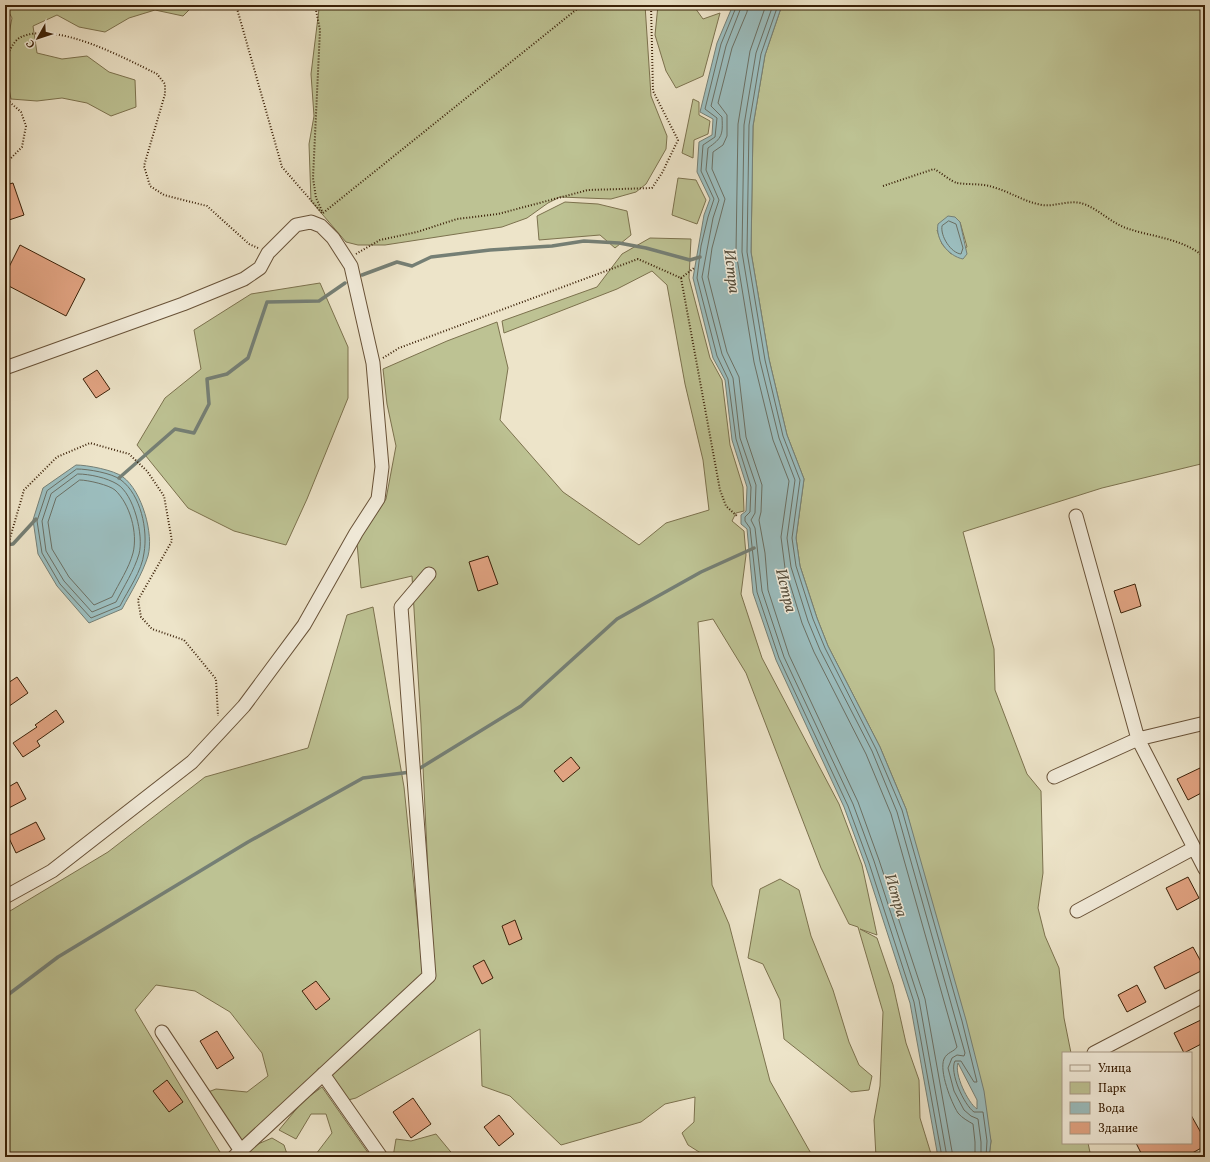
<svg xmlns="http://www.w3.org/2000/svg" width="1210" height="1162" font-family="Vollkorn,serif">
<style>
.green{fill:#bdc293;stroke:#7c724e;fill-rule:evenodd}
.water{fill:#9bbdbe;stroke:#757f75;fill-rule:evenodd}
.lines{fill:none;stroke-linecap:round;stroke-linejoin:round}
.shore{stroke:#6b6f63;stroke-width:1}
.stream{stroke:#757f75;stroke-width:3.5}
.building{fill:#e2a483;stroke:#3b2108}
.minor-casing{stroke:#685238;stroke-width:15}
.path{stroke:#3b2108;stroke-width:2;stroke-dasharray:1 2;stroke-linecap:butt}
.minor{stroke:#f3eddc;stroke-width:13}
.labels{text-anchor:middle;stroke-width:3;stroke-linejoin:round;paint-order:stroke}
.water-label{font-size:16px;font-style:italic;fill:#58503f;stroke:#f3eddc}
</style>
<rect width="100%" height="100%" fill="#ede4c9"/>
<filter id="stains"><feTurbulence type="fractalNoise" baseFrequency=".005" numOctaves="4"/><feColorMatrix values="0 0 0 0 .2 0 0 0 0 .09 0 0 0 0 .02 0 0 0 .5 -.17"/></filter>
<radialGradient id="worn" r=".72"><stop offset=".6" stop-color="#630" stop-opacity="0"/><stop offset="1" stop-color="#630" stop-opacity=".3"/></radialGradient>
<!-- green -->
<path class="green" d="M5,5H194L183,16L155,10L129,18L105,32L79,27L57,15L33,26L37,53L62,59L87,56L109,72L135,80L136,107L111,116L87,103L62,98L37,101L11,99L6,73L7,44L12,18Z
M322,5H645L651,96L667,136L666,149L646,184L636,192L611,199L560,197L548,203L527,218L502,227L385,245H358L346,242L311,201L309,144L314,116L311,74L319,9Z
M658,5H693L703,19L720,13L703,76L676,88L666,71L655,35Z
M782,5H1205V463L1102,488L963,532L994,649L995,690L1027,774L1041,791L1043,873L1038,908L1045,936L1059,968L1064,1018L1071,1053H1063V1143H1088L1091,1157H989L991,1141L906,809L880,747L828,646L817,618L800,566L796,538L804,479L787,435L769,359L751,252L753,126L765,55ZM960,222L967,247L951,254L942,244L937,230Z
M693,99L699,102V115L710,121L708,134L694,140L693,158L682,153Z
M678,178L696,180L706,200L697,224L672,215Z
M565,202L598,204L627,211L631,235L615,248L600,235L539,240L537,216Z
M650,238L691,239L689,278L710,358L722,380L730,445L743,487L744,511L736,513L732,521L744,531L746,555L741,594L762,658L839,804L862,865L877,935L860,929L877,938L893,985L906,1043L919,1080L920,1118L932,1157H876L874,1120L880,1086L883,1012L858,927L849,924L821,868L746,673L713,619L698,622L712,885L729,924L770,1081L813,1157H707L688,1145L682,1133L694,1122L695,1097L665,1104L641,1122L561,1145L510,1096L482,1086L480,1029L356,1098L348,1100L329,1075L433,978L421,724L412,576L361,588L357,543L386,499L396,446L387,404L383,369L447,341L497,322L508,368L500,420L563,492L639,545L666,523L709,510L703,460L685,384L667,285L652,271L617,289L504,333L502,321L597,287L622,254Z
M320,283L348,347V398L307,499L286,545L234,531L188,508L137,445L165,398L201,369L194,330L251,294Z
M373,607L404,787L423,975L243,1145L208,1092L216,1089L247,1092L268,1076L262,1053L230,1012L195,991L156,985L135,1010L223,1157H5V914L108,852L205,777L308,748L347,615Z
M780,879L799,890L811,936L833,990L849,1042L859,1065L872,1076L869,1090L851,1092L784,1039L780,1000L763,964L748,958L760,889Z
M322,1087L371,1157H318L316,1154L332,1133L326,1114H311L296,1139L279,1130L303,1101Z
M436,1134L455,1157H393L396,1139L411,1141Z
M272,1138L284,1145L288,1157H247L251,1147Z"/>
<!-- water -->
<path class="water" d="M733,5H782L765,55L753,126L751,252L769,359L787,435L804,479L796,538L800,566L817,618L828,646L880,747L906,809L966,1020L984,1091L991,1141L989,1157H938L910,1003L865,864L844,807L776,660L753,593L747,529L741,524V515L746,511L747,487L732,440L725,380L713,358L693,278L704,215L710,199L697,172L699,142L712,135L713,119L700,112L717,43ZM958,1063L977,1100V1109C968,1103 954,1074 958,1063Z
M948,216L955,217L960,222L967,254L963,259C948,256 935,239 938,224Z
M76,465C87,465 114,470 123,477C142,491 154,534 148,556C142,575 131,592 122,609L89,623L57,586L38,554L33,520L43,488Z"/>
<g class="lines">
<!-- shore -->
<path class="shore" d="M737,5L721,44L705,109L717,118L715,137L703,145L701,171L714,199L708,217L701,246L697,278L717,356L728,379L736,439L751,487L750,512L745,517V521L750,528L757,592L779,658L848,806L869,863L914,1002L942,1157
M742,5L726,46L711,106L722,117C723,135 722,138 708,148L706,170L719,200L713,218L702,277L722,354L733,378L740,438L756,485L755,513L751,520L755,528L762,591L784,657L853,804L874,861L919,1000L947,1157
M748,5L747,12L732,48L718,103L727,115V136L723,145L713,152L712,169L725,199L712,248L708,277L727,352L739,377L746,437L762,485L761,512L759,520L765,553L768,590L789,655L858,802L879,860L925,999L953,1157
M766,5L750,51L738,124L736,252L754,362L773,440L789,481L781,537L785,568L802,623L814,652L866,754L891,814L957,1047C954,1052 947,1052 944,1059C939,1071 951,1102 958,1113C962,1118 968,1121 973,1124L975,1142V1157
M773,5L756,53L744,125L742,252L760,361L779,438L795,480L787,538L791,567L808,621L820,650L872,751L897,812L965,1053L964,1056L957,1055L952,1058L948,1068L954,1091L964,1110L971,1116L978,1119L981,1142V1157
M778,5L761,54L749,125L747,252L765,360L783,436L800,480L792,538L796,566L813,619L825,648L876,749L902,810L962,1021L977,1082H974L961,1061H955C949,1072 964,1105 974,1112H983L987,1141L986,1157
M949,221L956,224L963,248L961,254C951,253 940,236 942,226Z
M77,469C88,469 112,473 121,480C141,495 148,530 144,553C142,571 128,590 120,606L91,618L60,584L42,553L37,521L47,491Z
M78,474C90,474 107,478 117,484C134,494 144,536 139,554C134,571 124,586 116,602L92,612L64,581L46,551L42,521L51,494Z
M80,480C88,480 109,485 115,490C130,504 138,533 133,553C129,568 119,583 112,597L94,605L69,577L52,549L48,522L56,498Z"/>
<!-- stream -->
<path class="stream" d="M362,275L397,262L412,266L431,257L490,250L552,246L584,241L619,243L646,248L690,260L700,257
M119,478L175,429L194,433L209,404L207,379L227,374L248,358L267,302L319,301L345,283
M5,545L13,544L36,519
M417,770L521,706L617,619L701,572L754,548
M5,997L58,957L248,842L363,778L411,772"/>
</g>
<!-- building -->
<path class="building" d="M13,183L24,215L9,220L5,209V185Z
M20,245L85,279L66,316L5,284V275Z
M97,370L110,389L96,398L83,379Z
M488,556L498,584L478,591L469,562Z
M1135,584L1141,606L1121,613L1114,591Z
M17,677L28,693L5,709V685Z
M56,710L64,722L37,741L40,746L23,757L13,743L37,727L35,725Z
M571,757L580,768L563,782L554,771Z
M1200,768L1205,778V791L1188,800L1177,779Z
M17,782L26,799L5,810V789Z
M36,822L45,839L16,853L8,836Z
M1188,877L1199,898L1177,910L1166,888Z
M515,920L522,939L509,945L502,926Z
M1193,947L1205,969L1165,989L1154,967Z
M484,960L493,978L482,984L473,966Z
M316,981L330,999L316,1010L302,991Z
M1137,985L1146,1002L1127,1012L1118,995Z
M1205,1018V1042L1184,1053L1174,1033Z
M217,1031L234,1058L217,1069L200,1041Z
M167,1080L183,1102L169,1112L153,1091Z
M413,1098L431,1124L411,1138L393,1112Z
M499,1115L514,1134L499,1146L484,1127Z
M1191,1115L1205,1140V1146L1185,1157H1143L1136,1143H1191Z"/>
<g class="lines">
<defs>
<path id="minor" d="M5,368L183,304L244,279L260,268L268,253L296,225L311,222L321,226L333,238L351,266L373,363L382,467L378,499L356,533L304,625L244,706L192,762L52,871L5,897
M1076,516L1138,739L1205,869
M1054,777L1138,739L1205,723
M1077,911L1194,848
M162,1032L241,1151
M1094,1053L1205,995
M323,1074L381,1157
M234,1157L429,976L401,607L429,574"/>
</defs>
<!-- minor casing -->
<use href="#minor" class="minor-casing"/>
<!-- path -->
<path class="path" d="M236,5L282,167L322,213
M315,5L320,30L313,178L316,198L322,211
M5,62C8,53 13,41 21,37C57,21 124,58 157,74L165,84V94L144,166L150,186L164,195L207,206L249,244L258,248
M5,98L21,112L26,126L22,147L5,164
M883,186L934,169C940,172 952,182 957,183C970,185 983,183 996,188C1012,193 1025,202 1042,205C1055,207 1070,199 1084,204C1100,210 1112,224 1129,229C1153,237 1185,239 1205,258
M323,213L582,5
M356,254L380,240L417,232L457,219L498,214L588,190L652,188L662,173L678,140L653,91L651,5
M681,278L694,268
M383,358L399,348L638,259L681,278L720,490L726,506L738,517
M5,563L10,538L24,490L57,457L90,443L129,454L147,471L164,496L172,541L138,600L141,617L152,629L184,640L216,679L218,716"/>
<!-- minor -->
<use href="#minor" class="minor"/>
</g>
<g class="labels">
<!-- water labels -->
<g class="water-label">
<text transform="translate(733 271) rotate(83)" y="6">Истра</text>
<text transform="translate(787 590) rotate(76)" y="6">Истра</text>
<text transform="translate(897 895) rotate(73)" y="6">Истра</text>
</g>
</g>
<!-- margin -->
<rect width="1210" height="1162" fill="none" stroke="#ede4c9" stroke-width="20"/>
<rect x="6" y="6" width="1198" height="1150" fill="none" stroke="#3b2108" stroke-width="2"/>
<rect x="10" y="10" width="1190" height="1142" fill="none" stroke="#3b2108"/>
<!-- legend -->
<rect x="1062" y="1052" width="130" height="92" fill="#f3eddc" stroke="#a99b87"/>
<rect x="1070" y="1065" width="20" height="6" fill="#f3eddc" stroke="#a99b87"/>
<text x="1098" y="1072" font-size="12" fill="#3b2108">Улица</text>
<rect x="1070" y="1082" width="20" height="12" fill="#bdc293" stroke="#a99b87"/>
<text x="1098" y="1092" font-size="12" fill="#3b2108">Парк</text>
<rect x="1070" y="1102" width="20" height="12" fill="#9bbdbe" stroke="#a99b87"/>
<text x="1098" y="1112" font-size="12" fill="#3b2108">Вода</text>
<rect x="1070" y="1122" width="20" height="12" fill="#e2a483" stroke="#a99b87"/>
<text x="1098" y="1132" font-size="12" fill="#3b2108">Здание</text>
<!-- north arrow -->
<g transform="translate(38 38) rotate(231)" stroke="#f3eddc" stroke-width="3" paint-order="stroke">
<path d="M0-3L7 15L0 10L-7 15Z" fill="#3b2108"/>
<text y="-6" font-size="11" font-weight="bold" text-anchor="middle" fill="#3b2108">С</text>
</g>
<rect width="100%" height="100%" filter="url(#stains)"/>
<rect width="100%" height="100%" fill="url(#worn)"/>
</svg>
